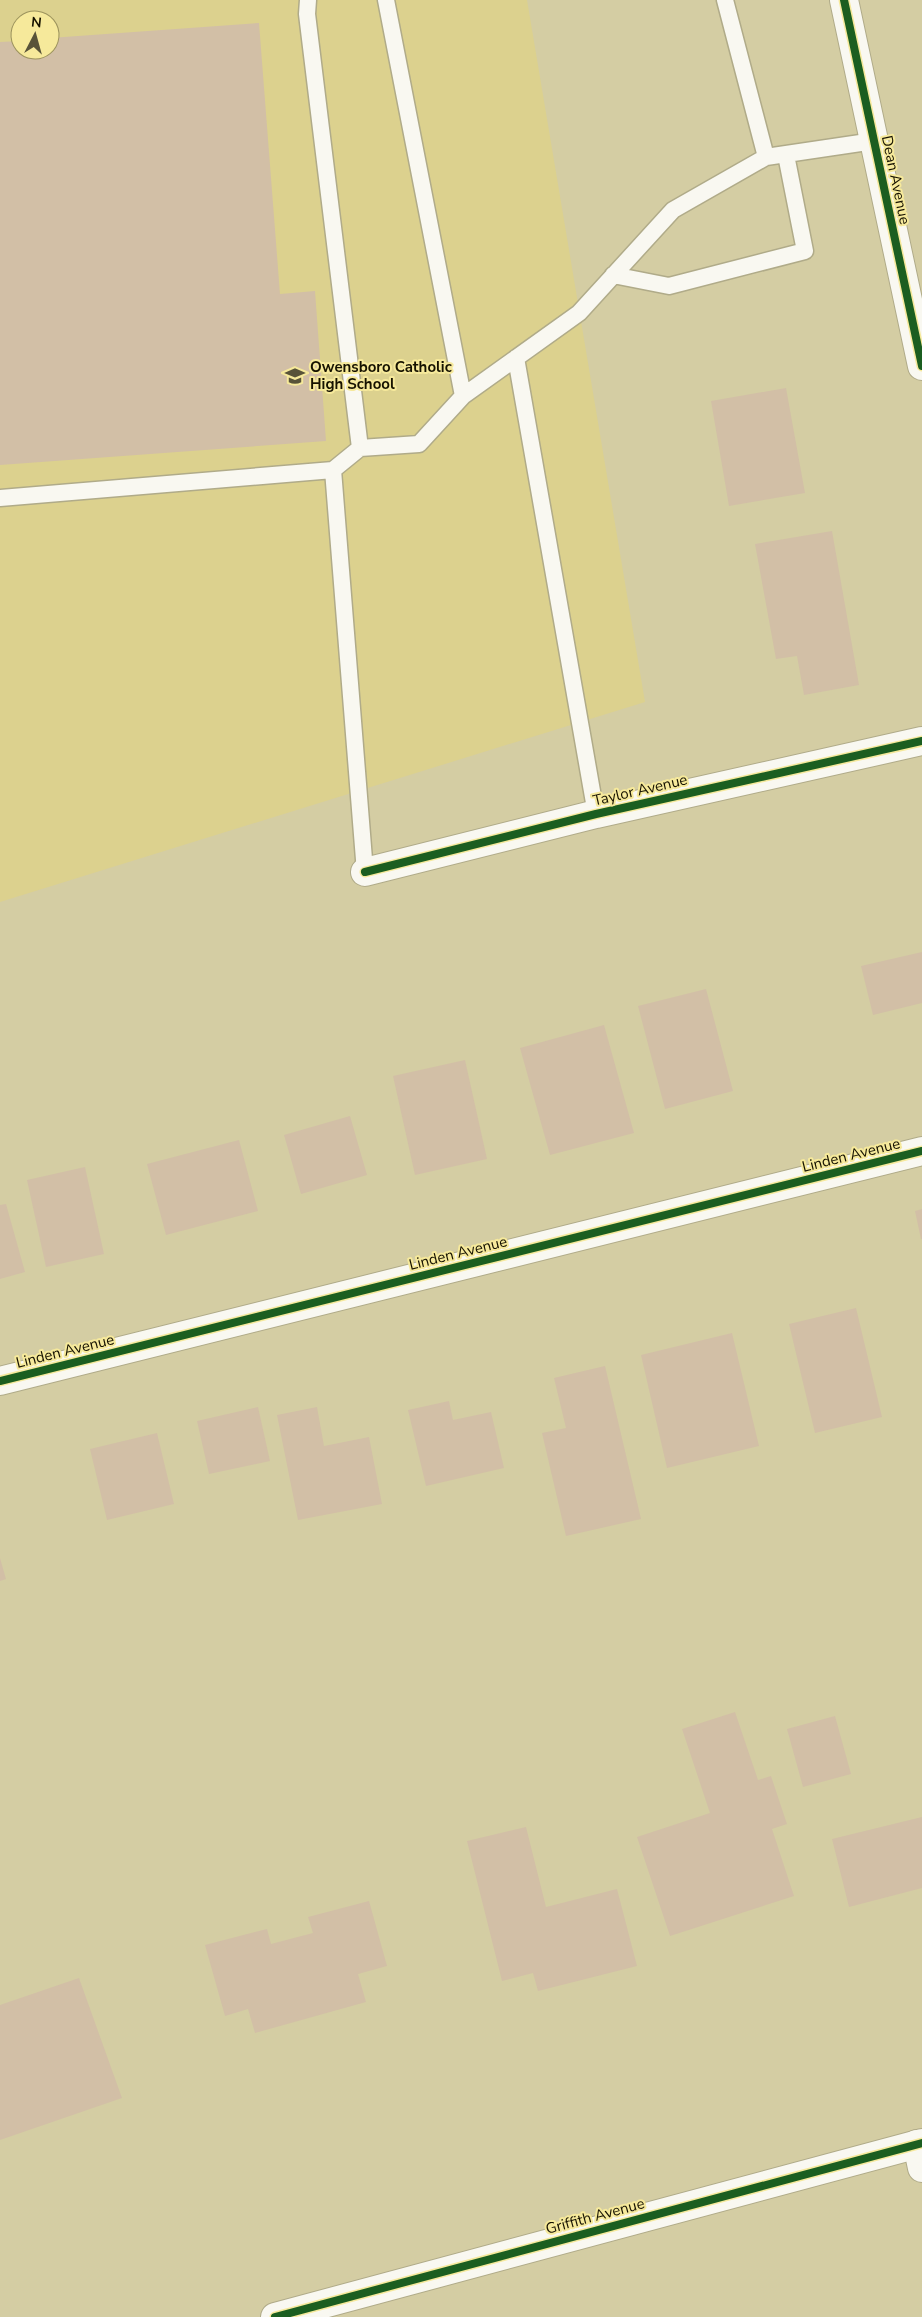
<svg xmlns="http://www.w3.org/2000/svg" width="922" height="2317" font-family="'Nunito Sans',sans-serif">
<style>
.built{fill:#dcd18e;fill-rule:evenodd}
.building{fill:#d2bfa6}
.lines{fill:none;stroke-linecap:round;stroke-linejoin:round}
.service-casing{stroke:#b0ab89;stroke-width:19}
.minor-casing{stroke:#b0ab89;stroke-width:30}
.tertiary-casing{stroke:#b0ab89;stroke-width:30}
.service{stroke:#f9f8f1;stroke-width:16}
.minor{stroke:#f9f8f1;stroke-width:28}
.tertiary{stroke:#f9f8f1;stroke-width:28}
.cycleway-casing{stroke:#f6e99b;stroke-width:11}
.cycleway{stroke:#1b5e20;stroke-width:8}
.labels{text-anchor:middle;stroke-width:4;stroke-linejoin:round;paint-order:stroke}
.street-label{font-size:15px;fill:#161200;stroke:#f6e99b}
.poi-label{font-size:15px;font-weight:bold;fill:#161200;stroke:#f6e99b;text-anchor:start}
</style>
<rect width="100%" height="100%" fill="#d4cda3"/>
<!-- built -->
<path class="built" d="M0,0H527L645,702L0,902ZM20,20H50V50H20Z"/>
<!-- building -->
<path class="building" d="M259,23L280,294L315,291L326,441L0,465V42L20,41V50H50V38Z
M786,388L805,493L729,506L711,401Z
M832,531L859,685L804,695L797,656L776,659L755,544Z
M922,952V1003L873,1015L861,966Z
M706,989L733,1091L665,1109L638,1006Z
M604,1025L634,1133L550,1155L520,1048Z
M465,1060L487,1159L415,1175L393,1076Z
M350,1116L367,1175L301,1194L284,1135Z
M239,1140L258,1211L166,1235L147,1164Z
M85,1167L104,1254L46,1267L27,1180Z
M6,1204L25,1272L0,1279V1205Z
M922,1209V1239H921L915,1211Z
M856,1308L882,1417L815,1433L789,1324Z
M732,1333L759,1446L667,1468L641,1355Z
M605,1366L641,1519L566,1536L542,1433L566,1428L554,1378Z
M449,1401L453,1420L491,1412L504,1468L426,1486L408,1410Z
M258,1407L270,1461L209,1474L197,1421Z
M317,1407L324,1446L369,1437L382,1504L298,1520L277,1415Z
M157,1433L174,1504L107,1520L90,1449Z
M0,1558L6,1579L0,1581Z
M735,1712L758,1780L771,1776L787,1824L772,1829L794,1896L670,1936L637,1837L710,1813L682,1729Z
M835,1716L851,1774L803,1787L787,1729Z
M922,1817V1888L849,1907L832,1839Z
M526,1827L546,1907L617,1889L637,1966L538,1991L533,1973L502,1981L467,1841Z
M369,1901L387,1966L358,1974L366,2002L255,2033L248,2009L225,2016L205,1945L267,1929L271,1944L313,1933L308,1917Z
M79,1978L122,2098L0,2140V2005Z"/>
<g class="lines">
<defs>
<path id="service" d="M308,0L307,14L360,448L419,444L463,396
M386,0L463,396L579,313L673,210L766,157
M725,0L766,157L874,141
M613,275L669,286L805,251L786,155
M516,358L596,814
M333,470L365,872
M0,498L333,470L360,448"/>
<path id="minor" d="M844,0L922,366
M365,872L596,814L922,741
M0,1381L922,1151
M917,2144L922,2168"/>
<path id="tertiary" d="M275,2317L922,2143"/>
</defs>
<!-- service casing -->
<use href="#service" class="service-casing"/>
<!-- minor casing -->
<use href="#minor" class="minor-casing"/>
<!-- tertiary casing -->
<use href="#tertiary" class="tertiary-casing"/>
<!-- service -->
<use href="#service" class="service"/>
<!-- minor -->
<use href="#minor" class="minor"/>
<!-- tertiary -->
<use href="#tertiary" class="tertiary"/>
<defs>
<path id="cycleway" d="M844,0L922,366
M365,872L596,814L922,741
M0,1381L922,1151
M275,2317L922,2143"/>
</defs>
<!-- cycleway casing -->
<use href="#cycleway" class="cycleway-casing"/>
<!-- cycleway -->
<use href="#cycleway" class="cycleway"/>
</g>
<!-- icons -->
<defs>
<symbol id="school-bare" viewBox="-9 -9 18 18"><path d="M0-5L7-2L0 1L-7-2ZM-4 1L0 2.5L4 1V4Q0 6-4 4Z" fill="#585339" stroke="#f6e99b" stroke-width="2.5" paint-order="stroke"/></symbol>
</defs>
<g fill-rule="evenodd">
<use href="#school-bare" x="281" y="362" width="28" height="28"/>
</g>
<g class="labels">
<!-- street labels -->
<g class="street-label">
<text transform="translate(896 180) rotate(78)" y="5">Dean Avenue</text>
<text transform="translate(640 790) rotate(-13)" y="5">Taylor Avenue</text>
<text transform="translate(851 1155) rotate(-14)" y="5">Linden Avenue</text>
<text transform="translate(458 1253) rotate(-14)" y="5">Linden Avenue</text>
<text transform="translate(65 1351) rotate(-14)" y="5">Linden Avenue</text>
<text transform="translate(595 2216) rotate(-15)" y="5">Griffith Avenue</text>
</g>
<!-- poi labels -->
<g class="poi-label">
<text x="310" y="372">Owensboro Catholic<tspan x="310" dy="17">High School</tspan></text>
</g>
</g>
<!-- north arrow -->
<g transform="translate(35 35) rotate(6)"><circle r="24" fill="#f6e99b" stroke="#9c935d"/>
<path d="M0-4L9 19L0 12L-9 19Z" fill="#585339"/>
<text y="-8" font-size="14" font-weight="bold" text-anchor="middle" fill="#161200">N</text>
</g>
</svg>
